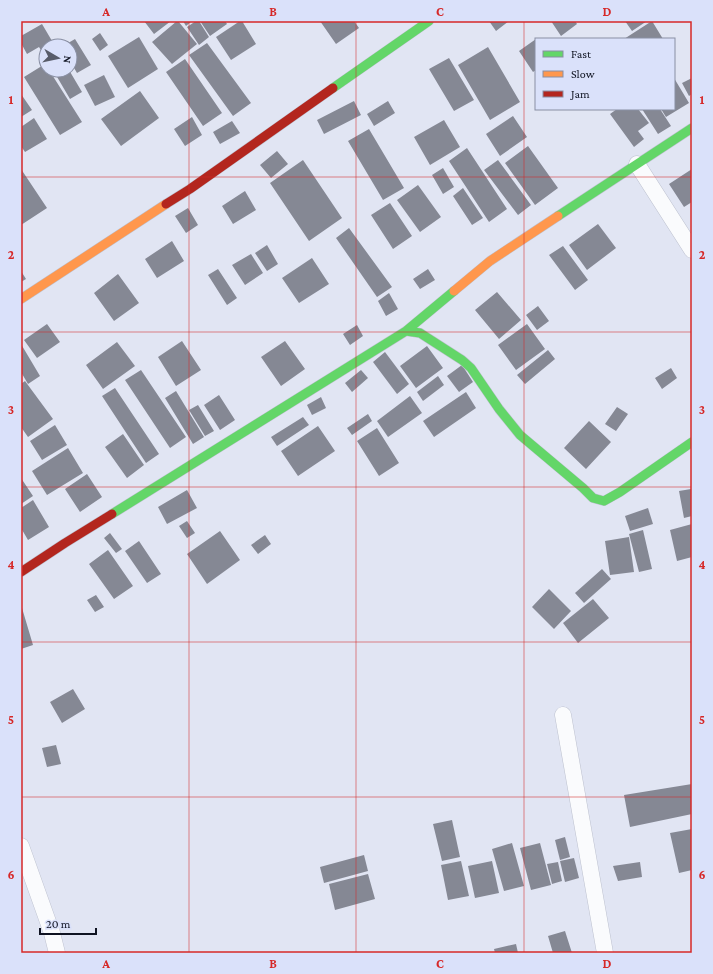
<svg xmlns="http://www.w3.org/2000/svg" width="713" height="974" font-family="'Crimson Pro',serif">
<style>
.building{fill:#858894}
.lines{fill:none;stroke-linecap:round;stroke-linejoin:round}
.street-casing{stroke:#bcc0ce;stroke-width:17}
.fast-casing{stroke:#bcc0ce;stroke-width:10}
.slow-casing{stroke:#bcc0ce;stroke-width:10}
.jam-casing{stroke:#bcc0ce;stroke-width:10}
.street{stroke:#fafbfd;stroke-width:16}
.fast{stroke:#63d668;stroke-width:9}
.slow{stroke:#ff974d;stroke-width:9}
.jam{stroke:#b3261e;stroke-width:9}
.grid{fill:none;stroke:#d62828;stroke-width:1;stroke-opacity:0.55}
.neatline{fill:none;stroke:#d62828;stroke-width:1.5}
.grid-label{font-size:13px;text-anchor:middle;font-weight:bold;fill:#d62828}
</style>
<rect width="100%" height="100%" fill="#e1e5f3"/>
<!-- building -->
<path class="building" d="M144,21H171L154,34Z
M177,21H178L197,44L172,64L152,42Z
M183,21H192L186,26Z
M196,21H199L209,37L199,45L187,27Z
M200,21H225L227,24L210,36Z
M240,21H242L256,44L231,60L216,37Z
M320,21H354L359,28L336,44Z
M489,21H509L496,31Z
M551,21H575L577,24L561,36Z
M625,21H647L632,31Z
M652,21L663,39H624Z
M42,24L55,46H46V58L39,47L27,54L21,43V36Z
M100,33L108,45L100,51L92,39Z
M139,37L158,69L128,88L108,56Z
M75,39L91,65L77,73L70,61V46H63Z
M536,39V70L533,72L519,51Z
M207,43L251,103L233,116L189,55Z
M488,47L520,102L490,120L458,65Z
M449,58L474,100L454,111L429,69Z
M185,59L222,113L203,126L166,72Z
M45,64L46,65V70H49L82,122L60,135L24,77Z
M53,70H69L82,92L70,99Z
M104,75L115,97L95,106L84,85Z
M674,78L689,103L666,117L661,109H674Z
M692,78V94L689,96L682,83Z
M140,91L159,118L121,146L101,119Z
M21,94L32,110L21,117Z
M354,101L361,115L324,134L317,120Z
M388,101L395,113L374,126L367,114Z
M617,109H638L649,123L638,131L644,139L634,147L610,114Z
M642,109H660L671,126L658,134Z
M513,116L527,137L500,156L486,134Z
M192,117L202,135L185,146L174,129Z
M34,118L47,139L25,152L21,146V127Z
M444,120L460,147L430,165L414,137Z
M232,121L240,133L220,144L213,132Z
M369,129L404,188L383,200L348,141Z
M528,146L558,188L535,205L505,163Z
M467,148L507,209L489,222L449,161Z
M277,151L288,164L271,178L260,165Z
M303,160L342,218L309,241L270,183Z
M498,160L531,205L518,215L484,170Z
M443,168L454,187L443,194L432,175Z
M21,169L47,208L21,225Z
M692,169V202L684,207L669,184Z
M418,185L441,217L420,232L397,200Z
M463,188L483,218L472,225L453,196Z
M245,191L256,210L233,224L222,206Z
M390,203L412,236L393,249L371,215Z
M188,208L198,225L186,233L175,216Z
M598,224L616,248L587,270L569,245Z
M349,228L392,287L377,297L336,238Z
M172,241L184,261L157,278L145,259Z
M267,245L278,264L267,271L255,253Z
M563,246L588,280L575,290L549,255Z
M251,254L263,273L245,285L232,265Z
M312,258L329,284L299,303L282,278Z
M218,269L237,298L227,305L208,275Z
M428,269L435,280L420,289L413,279Z
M21,271L26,279L21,282Z
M118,274L139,303L114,321L94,293Z
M497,292L521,320L499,339L475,310Z
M389,293L398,309L386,316L378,301Z
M538,306L549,321L537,330L526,315Z
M47,324L60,342L37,358L24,340Z
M527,324L545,349L516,370L498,345Z
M357,325L363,336L350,345L343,334Z
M182,341L201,370L176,386L158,357Z
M285,341L305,369L281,386L261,357Z
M117,342L135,366L103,389L86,365Z
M21,344L40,376L28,384L21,372Z
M427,346L443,368L416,388L400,366Z
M548,350L555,359L525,384L517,375Z
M385,352L409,384L397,394L373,362Z
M462,365L473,382L459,392L447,376Z
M671,368L677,378L662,389L655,378Z
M141,370L186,437L170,448L125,380Z
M361,370L368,378L352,392L345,383Z
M438,376L444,385L423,401L417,392Z
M25,381L53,419L28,437L21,427V384Z
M115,388L159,454L146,463L102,396Z
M176,391L204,437L193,444L165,398Z
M466,392L476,408L434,437L423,421Z
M219,395L235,420L220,430L204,405Z
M410,396L422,413L388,437L377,421Z
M321,397L326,408L312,415L307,405Z
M198,405L214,431L205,436L189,410Z
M617,407L628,414L616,431L605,424Z
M368,414L372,421L352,435L347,428Z
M303,417L309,425L277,446L271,437Z
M589,421L611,442L586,469L564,448Z
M55,425L67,445L42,460L30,441Z
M318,426L335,451L298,476L281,451Z
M377,428L399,463L379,476L357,441Z
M123,434L144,465L127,478L105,447Z
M68,448L83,473L47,495L32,471Z
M87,474L102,497L80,512L65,489Z
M21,478L33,496L21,504Z
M691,489L692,516L684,518L679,491Z
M187,490L197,508L167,524L158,507Z
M33,500L49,527L28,540L21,528V508Z
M648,508L653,524L630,531L625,516Z
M187,521L195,533L187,538L179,526Z
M692,524V557L677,561L670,530Z
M643,530L652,569L639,572L629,534Z
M220,531L240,560L207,584L187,554Z
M110,533L122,549L116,553L104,538Z
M265,535L271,544L258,554L251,545Z
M629,537L634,572L610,575L605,541Z
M139,541L161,574L147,583L125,551Z
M108,550L133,586L114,599L89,564Z
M602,569L611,579L584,603L575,593Z
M549,589L571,611L554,629L532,607Z
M96,595L104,607L95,612L87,600Z
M593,599L609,618L578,643L563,623Z
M22,608L33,645L21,649V609Z
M73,689L85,709L62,723L50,702Z
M56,745L61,764L47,767L42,748Z
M692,784V814L630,827L624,795Z
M452,820L460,857L442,861L433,824Z
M692,829V870L679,873L670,833Z
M565,837L570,857L560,860L555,840Z
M512,843L524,886L504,891L492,849Z
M540,843L551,885L531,890L520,848Z
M364,855L368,871L324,883L320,867Z
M574,858L579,878L565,882L560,861Z
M461,861L469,896L448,900L441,865Z
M492,861L499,893L475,898L468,866Z
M558,862L562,881L552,884L547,864Z
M640,862L642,877L618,881L613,866Z
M368,874L375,899L335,910L329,884Z
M565,931L572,953H553L548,936Z
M516,944L518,953H495L494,949Z"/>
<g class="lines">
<defs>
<path id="street" d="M637,164L692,250
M563,715L605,953
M21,846L52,933L57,953"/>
<path id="fast" d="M333,88L429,21
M558,216L692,128
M406,331L420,333L462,360L471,368L499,409L520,435L583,488L593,498L604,501L620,492L692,442
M112,514L406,331L454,291"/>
<path id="slow" d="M454,291L490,261L558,216
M21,299L166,204"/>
<path id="jam" d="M166,204L190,189L333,88
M21,572L65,543L112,514"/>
</defs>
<!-- street casing -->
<use href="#street" class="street-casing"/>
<!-- fast casing -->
<use href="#fast" class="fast-casing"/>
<!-- slow casing -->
<use href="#slow" class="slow-casing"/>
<!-- jam casing -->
<use href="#jam" class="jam-casing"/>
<!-- street -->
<use href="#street" class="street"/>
<!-- fast -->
<use href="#fast" class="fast"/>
<!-- slow -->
<use href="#slow" class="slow"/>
<!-- jam -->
<use href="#jam" class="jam"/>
</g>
<!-- grid -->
<path class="grid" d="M189,21V953M356,21V953M524,21V953M21,177H692M21,332H692M21,487H692M21,642H692M21,797H692"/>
<!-- border -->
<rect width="713" height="974" fill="none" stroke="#dae1fa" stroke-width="44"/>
<!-- legend -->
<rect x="535" y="38" width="140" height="72" fill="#dae1fa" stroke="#898fa3"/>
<rect x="543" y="51" width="20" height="6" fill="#63d668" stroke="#898fa3"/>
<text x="571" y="58" font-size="12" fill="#0f1321">Fast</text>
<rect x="543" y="71" width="20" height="6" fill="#ff974d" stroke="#898fa3"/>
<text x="571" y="78" font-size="12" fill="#0f1321">Slow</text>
<rect x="543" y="91" width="20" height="6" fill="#b3261e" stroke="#898fa3"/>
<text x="571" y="98" font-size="12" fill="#0f1321">Jam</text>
<!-- north arrow -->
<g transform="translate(58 58) rotate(99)"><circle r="19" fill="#dae1fa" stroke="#898fa3"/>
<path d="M0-3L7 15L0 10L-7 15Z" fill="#585c6a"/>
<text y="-6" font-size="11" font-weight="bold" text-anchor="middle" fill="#0f1321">N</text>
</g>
<!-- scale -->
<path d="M40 928v6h56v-6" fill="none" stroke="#0f1321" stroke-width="2"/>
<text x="46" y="928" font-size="12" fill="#0f1321" stroke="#dae1fa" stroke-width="3" paint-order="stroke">20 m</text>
<rect x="22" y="22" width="669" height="930" class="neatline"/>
<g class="grid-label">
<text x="106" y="16">A</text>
<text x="273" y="16">B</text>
<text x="440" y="16">C</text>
<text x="607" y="16">D</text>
<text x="11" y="104">1</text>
<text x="702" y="104">1</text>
<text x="11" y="259">2</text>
<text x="702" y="259">2</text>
<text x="11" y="414">3</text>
<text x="702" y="414">3</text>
<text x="11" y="569">4</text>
<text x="702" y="569">4</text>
<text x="11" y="724">5</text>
<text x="702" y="724">5</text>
<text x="11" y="879">6</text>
<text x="702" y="879">6</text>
<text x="106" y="968">A</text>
<text x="273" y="968">B</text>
<text x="440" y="968">C</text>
<text x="607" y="968">D</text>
</g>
</svg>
